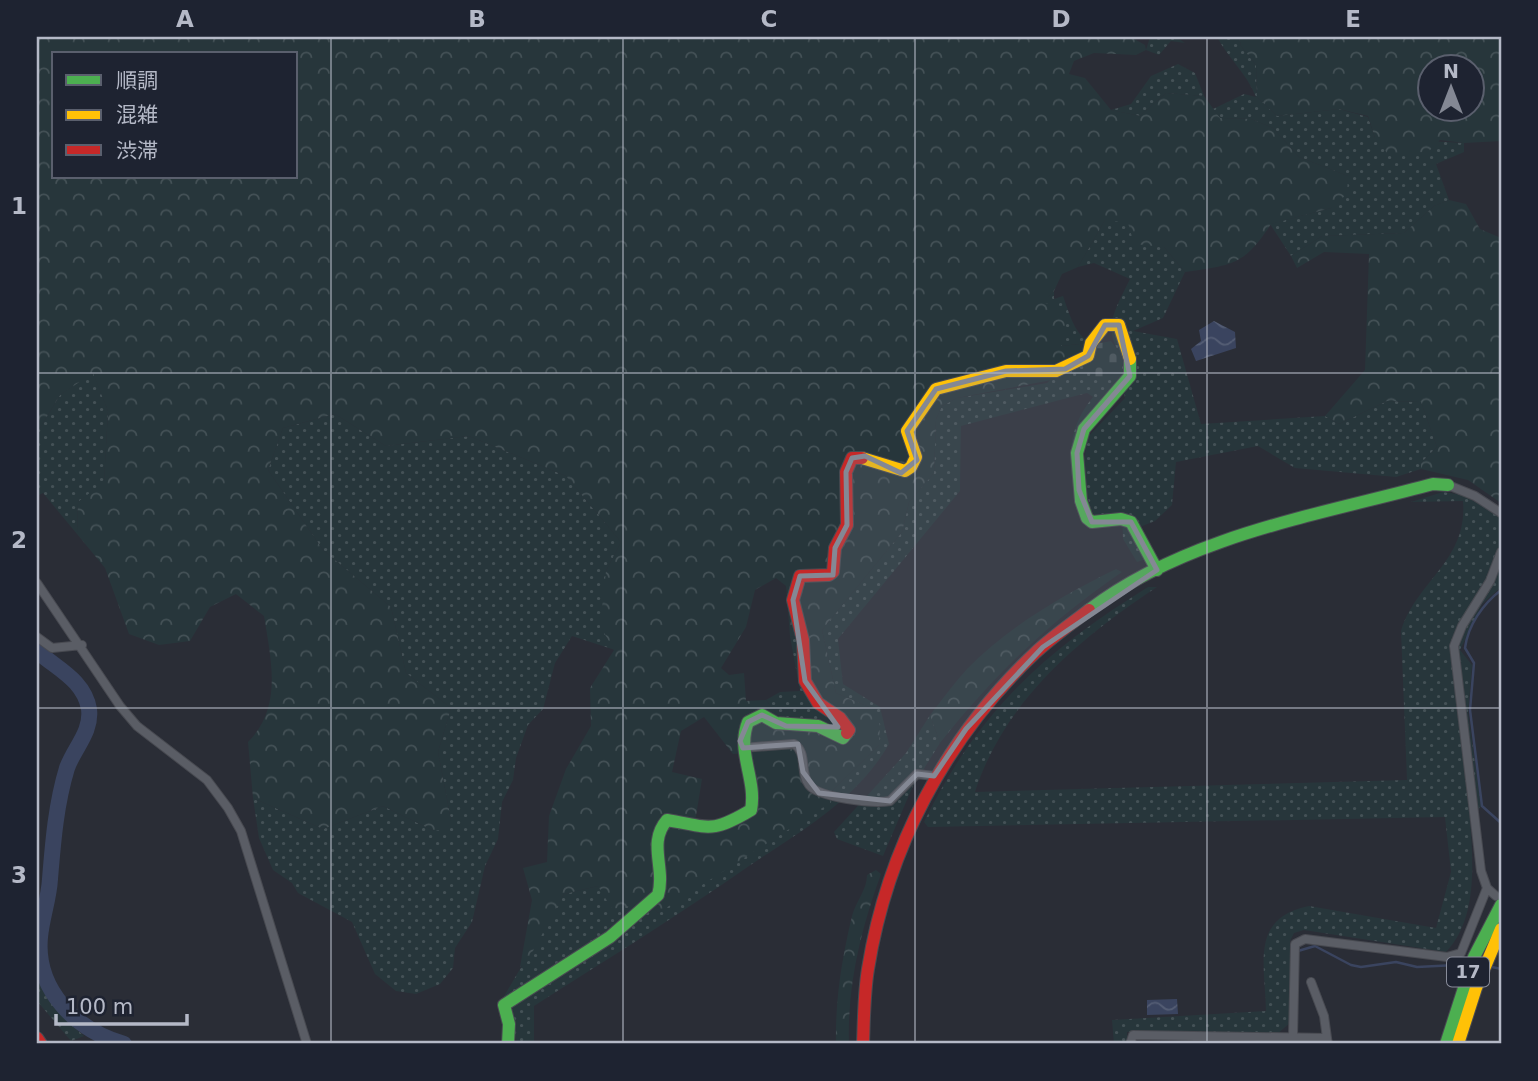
<svg xmlns="http://www.w3.org/2000/svg" width="1538" height="1081" font-family="'DejaVu Sans','Noto Sans JP',sans-serif">
<style>
.grass{fill:url(#grass-dots)}
.forest{fill:url(#forest-crowns);fill-rule:evenodd}
.cemetery{fill:url(#cemetery-stones)}
.water{fill:url(#water-waves)}
.lines{fill:none;stroke-linecap:round;stroke-linejoin:round}
.stream{stroke:#3a445f;stroke-width:2.5}
.river{stroke:#3a445f;stroke-width:16}
.street-casing{stroke:#484a51;stroke-width:10}
.fast-casing{stroke:#484a51;stroke-width:14}
.slow-casing{stroke:#484a51;stroke-width:14}
.jam-casing{stroke:#484a51;stroke-width:14}
.street{stroke:#5a5d65;stroke-width:8}
.fast{stroke:#4caf50;stroke-width:12}
.slow{stroke:#ffc107;stroke-width:12}
.jam{stroke:#c62828;stroke-width:12}
.marked{fill:#848894;fill-opacity:0.2;stroke:#848894;stroke-width:5;stroke-linejoin:round}
.grid{fill:none;stroke:#b5b9c7;stroke-width:2;stroke-opacity:0.55}
.labels{text-anchor:middle;stroke-width:5;stroke-linejoin:round;paint-order:stroke}
.shield{fill:#1e2331;stroke:#888c9a;stroke-width:2}
.shield-label{font-size:18px;font-weight:bold;fill:#b5b9c7}
.neatline{fill:none;stroke:#b5b9c7;stroke-width:2.5}
.grid-label{font-size:23px;text-anchor:middle;font-weight:bold;fill:#b5b9c7}
</style>
<defs>
<pattern id="grass-dots" width="8" height="8" patternUnits="userSpaceOnUse" patternTransform="scale(1.75)"><rect width="8" height="8" fill="#27363b"/><path d="M2 2h.1M6 6h.1" fill="none" stroke="#445156" stroke-width="1.8" stroke-linecap="round"/></pattern>
<pattern id="forest-crowns" width="20" height="18" patternUnits="userSpaceOnUse" patternTransform="scale(1.75)"><rect width="20" height="18" fill="#27363b"/><path d="M2 6a3 3 0 1 1 6 0M12 15a3 3 0 1 1 6 0" fill="none" stroke="#445156"/></pattern>
<pattern id="cemetery-stones" width="16" height="16" patternUnits="userSpaceOnUse" patternTransform="scale(1.75)"><rect width="16" height="16" fill="#27363b"/><path d="M2 7V4a2 2 0 0 1 4 0v3zM10 15v-3a2 2 0 0 1 4 0v3z" fill="#445156"/></pattern>
<pattern id="water-waves" width="16" height="10" patternUnits="userSpaceOnUse" patternTransform="scale(1.75)"><rect width="16" height="10" fill="#3a445f"/><path d="M0 5q4-4 8 0t8 0" fill="none" stroke="#545d74"/></pattern>
</defs>
<rect width="100%" height="100%" fill="#2a2d36"/>
<!-- grass -->
<path class="grass" d="M1150,37H1176L1185,43L1171,41L1159,55L1146,50Z
M1217,37H1239L1241,46L1256,65L1257,97L1277,116L1339,109L1368,117L1375,138L1464,143V152L1436,164L1449,200L1434,206L1404,233L1322,236L1291,256L1270,224L1331,208L1348,176L1299,157L1273,128L1251,119L1220,118L1213,109L1244,94L1256,97C1247,74 1229,59 1217,37Z
M1178,64L1195,73L1204,96L1166,93L1140,116L1111,110L1131,104L1151,76Z
M1082,153L1128,222L1164,247L1185,272L1163,318L1133,331L1177,339L1201,424L1325,416L1339,424L1387,401L1421,402L1437,447L1421,463V469L1396,477L1295,468L1258,446L1176,462L1172,505L1155,521L1132,530L1146,559L1137,562L1123,539L1122,514L1098,517L1091,513L1083,474L1087,438L1125,398L1122,378C1085,412 1073,434 1073,484C1067,452 1071,423 1093,397L1087,393L961,426L960,491L838,639L843,684L880,707L889,744C857,800 801,831 749,866C679,915 606,960 534,1006V1044H517L511,1013L503,998L564,894L598,886L648,903L658,913L831,792L879,745L874,709L836,693L822,630L902,532L909,502L934,473L936,419L942,406L957,398L1047,383L1088,343L1061,346L1042,303L1054,291V299L1063,296C1078,340 1080,340 1122,356C1101,329 1116,308 1130,279L1094,263L1078,267L1105,220Z
M93,372L108,411L104,483L78,502L77,534L43,493L37,496V433L60,395Z
M335,414L386,446L469,436L566,476L621,542L606,571L615,650L572,636L555,663L543,709L528,725L516,758L513,780L502,802L498,839L485,866L472,922L455,948L453,968L440,984L416,994L396,991L375,974L352,922L298,893L292,883L273,870L259,838L253,798L323,829L383,806L434,831L451,820L438,752L451,708L406,673L391,607L323,550L268,470L283,428Z
M1443,492L1463,495L1501,517V587L1482,604L1460,650L1472,665L1468,713L1481,806L1470,819C1473,862 1478,919 1446,952L1304,930L1294,933L1290,941V1023L1277,1034L1127,1032L1128,1044H1114L1112,1020L1266,1011C1265,963 1250,918 1309,906L1436,928L1451,872L1445,817L928,827L924,822C978,711 1045,651 1148,587H1157C1080,638 1004,701 975,792L1407,780L1401,631C1416,581 1468,561 1463,501L1411,502Z
M790,636L804,638L820,701L849,718L855,727L848,742L836,744L820,730L789,729L766,700L780,692L800,691Z
M930,715L940,743L912,788L883,856L837,839L834,832L906,753Z
M37,976C45,1002 65,1019 84,1036L71,1041L37,1001Z"/>
<!-- forest -->
<path class="forest" d="M37,37H1137L1136,40L1145,45L1146,50L1136,55L1094,53L1074,61L1069,74L1085,78L1111,110L1140,116L1166,93L1204,96L1220,118L1251,119L1273,128L1299,157L1348,176L1347,194L1331,208L1271,224C1244,266 1232,265 1185,272L1164,247L1134,244L1128,223L1105,220L1078,267L1062,274L1054,291L1043,303L1057,304C1066,319 1068,329 1061,346L1089,343L1085,356L1068,377L957,398L942,406L936,419L934,473L909,502L902,532L822,630L836,693L874,709L880,726L879,745L831,792L830,803L658,913L647,903L612,909L598,886L564,894L527,962L520,967L532,900L523,868L547,862L549,816L566,769L591,726L590,688L614,650L600,626L606,571L621,542L566,476L469,436L386,446L335,414L283,428L268,470L323,550L391,607L406,673L451,708L438,752L451,820L447,829L434,831L383,806L323,829L253,798L248,742C283,707 271,660 264,616L236,594L210,607L190,641L159,645L129,634L105,568L77,534L78,502L104,482L108,411L93,373L60,395L37,433ZM54,54H296V177H54ZM776,578L786,586L790,636L804,638C806,658 806,689 823,703C835,711 847,714 855,727L848,742L836,744L820,730L789,729L766,700L746,701L744,673L729,675L721,668L746,627L755,590ZM704,717L733,754L747,753C751,767 757,783 759,797C762,827 713,823 695,822L702,779L672,772L681,731Z
M1239,37H1501V141L1464,143L1440,140L1428,152L1387,153L1375,138L1368,116L1339,109L1277,116L1257,97L1256,65L1241,46ZM1430,66H1472V108H1430Z
M1449,200L1466,204L1480,229L1501,238V503L1468,480L1421,469V463L1437,447L1421,402L1387,401L1339,424L1325,416L1365,370L1369,254L1324,252L1297,268L1291,256L1322,236L1404,233L1434,206Z
M1116,569L1122,572C1048,623 996,673 940,743L930,715C942,700 954,683 967,669C1009,626 1063,595 1116,569Z
M876,870L881,874C861,929 847,985 849,1044H836C835,1000 842,958 852,916C856,901 867,890 867,875Z"/>
<!-- cemetery -->
<path class="cemetery" d="M1111,341L1122,356V378H1093L1095,344Z"/>
<!-- water -->
<path class="water" d="M1214,321L1235,332L1236,348L1196,361L1191,349L1201,341L1199,330Z
M1177,999L1178,1014L1147,1015V1000Z"/>
<g class="lines">
<!-- stream -->
<path class="stream" d="M1501,590C1483,604 1468,625 1465,648L1474,663L1470,710L1482,806L1501,823
M37,900L46,905
M1298,951L1315,946L1351,965L1361,967L1396,962L1417,967L1456,965
M1492,967L1501,969"/>
<!-- river -->
<path class="river" d="M37,651C57,669 84,680 89,709C92,732 74,748 67,768C56,804 53,842 50,879C49,898 42,917 40,937C35,990 76,1030 124,1044"/>
<defs>
<path id="street" d="M1448,485L1475,496L1501,513
M37,583L120,706L137,726L207,780L228,808L241,831L307,1044
M37,637L52,648L82,645
M743,748L794,744C808,753 799,772 809,785C819,798 874,804 890,801L917,774L934,776
M1496,896L1487,888L1481,871L1454,646L1462,626L1490,581L1501,552
M1311,982L1324,1016L1327,1038
M1293,1037L1295,944L1305,939L1447,957L1461,953L1487,888
M1130,1044L1133,1035L1327,1038L1328,1044"/>
<path id="fast" d="M1130,359V376L1084,429L1077,453L1081,501L1087,518L1092,522L1121,519L1131,522L1157,570
M1089,610C1186,536 1318,515 1433,484L1448,485
M508,1044L509,1024L504,1005L610,937L658,895C666,868 647,843 667,820C709,827 711,834 751,810C757,779 736,752 748,722L762,715L776,723L818,726L843,738L847,733
M1446,1044L1474,957L1501,905"/>
<path id="slow" d="M862,458L905,471L911,467L916,457L907,431L936,389L1006,371H1056L1088,356L1091,343L1105,325H1119L1130,359
M1458,1044L1476,988L1501,929"/>
<path id="jam" d="M847,733L849,730L840,718L818,703L805,681L803,640L793,600L800,576L829,575L833,572L835,548L847,525L846,472L852,458H862
M37,1038L41,1044
M863,1044C864,1019 864,993 868,969C887,849 946,737 1035,653C1052,637 1071,624 1089,610"/>
</defs>
<!-- street casing -->
<use href="#street" class="street-casing"/>
<!-- fast casing -->
<use href="#fast" class="fast-casing"/>
<!-- slow casing -->
<use href="#slow" class="slow-casing"/>
<!-- jam casing -->
<use href="#jam" class="jam-casing"/>
<!-- street -->
<use href="#street" class="street"/>
<!-- fast -->
<use href="#fast" class="fast"/>
<!-- slow -->
<use href="#slow" class="slow"/>
<!-- jam -->
<use href="#jam" class="jam"/>
</g>
<!-- marked area -->
<path class="marked" d="M1105,325H1119L1130,376L1084,429L1077,453L1079,490L1092,522H1131L1157,570L1043,647L966,729L934,776L917,774L890,801L819,793L803,772L798,744L743,748L740,741L748,722L762,715L786,726L838,727L805,681L793,600L800,576L833,575L835,548L847,525L846,472L852,458L865,456L901,473L917,460L907,431L936,389L1006,371L1065,369L1088,356Z"/>
<!-- grid -->
<path class="grid" d="M331,37V1044M623,37V1044M915,37V1044M1207,37V1044M37,373H1501M37,708H1501"/>
<g class="labels">
<!-- shield labels -->
<rect class="shield" x="1447" y="957.5" width="42" height="29" rx="5"/>
<g class="shield-label">
<text x="1468" y="978">17</text>
</g>
</g>
<!-- border -->
<rect width="1538" height="1081" fill="none" stroke="#1e2331" stroke-width="77"/>
<!-- legend -->
<rect x="52" y="52" width="245" height="126" fill="#1e2331" stroke="#5a5f6d" stroke-width="2"/>
<rect x="66" y="75" width="35" height="10" fill="#4caf50" stroke="#5a5f6d" stroke-width="2"/>
<text x="116" y="88" font-size="21" fill="#b5b9c7">順調</text>
<rect x="66" y="110" width="35" height="10" fill="#ffc107" stroke="#5a5f6d" stroke-width="2"/>
<text x="116" y="122" font-size="21" fill="#b5b9c7">混雑</text>
<rect x="66" y="145" width="35" height="10" fill="#c62828" stroke="#5a5f6d" stroke-width="2"/>
<text x="116" y="158" font-size="21" fill="#b5b9c7">渋滞</text>
<!-- north arrow -->
<g transform="translate(1451 88)"><circle r="33" fill="#1e2331" stroke="#5a5f6d" stroke-width="2"/>
<path d="M0-5L12 26L0 18L-12 26Z" fill="#848894"/>
<text y="-10" font-size="19" font-weight="bold" text-anchor="middle" fill="#b5b9c7">N</text>
</g>
<!-- scale -->
<path d="M56 1014v10h131v-10" fill="none" stroke="#b5b9c7" stroke-width="3.5"/>
<text x="66" y="1014" font-size="21" fill="#b5b9c7" stroke="#1e2331" stroke-width="5" paint-order="stroke">100 m</text>
<rect x="38" y="38" width="1462" height="1004" class="neatline"/>
<g class="grid-label">
<text x="185" y="27">A</text>
<text x="477" y="27">B</text>
<text x="769" y="27">C</text>
<text x="1061" y="27">D</text>
<text x="1353" y="27">E</text>
<text x="19" y="214">1</text>
<text x="19" y="548">2</text>
<text x="19" y="883">3</text>
</g>
</svg>
